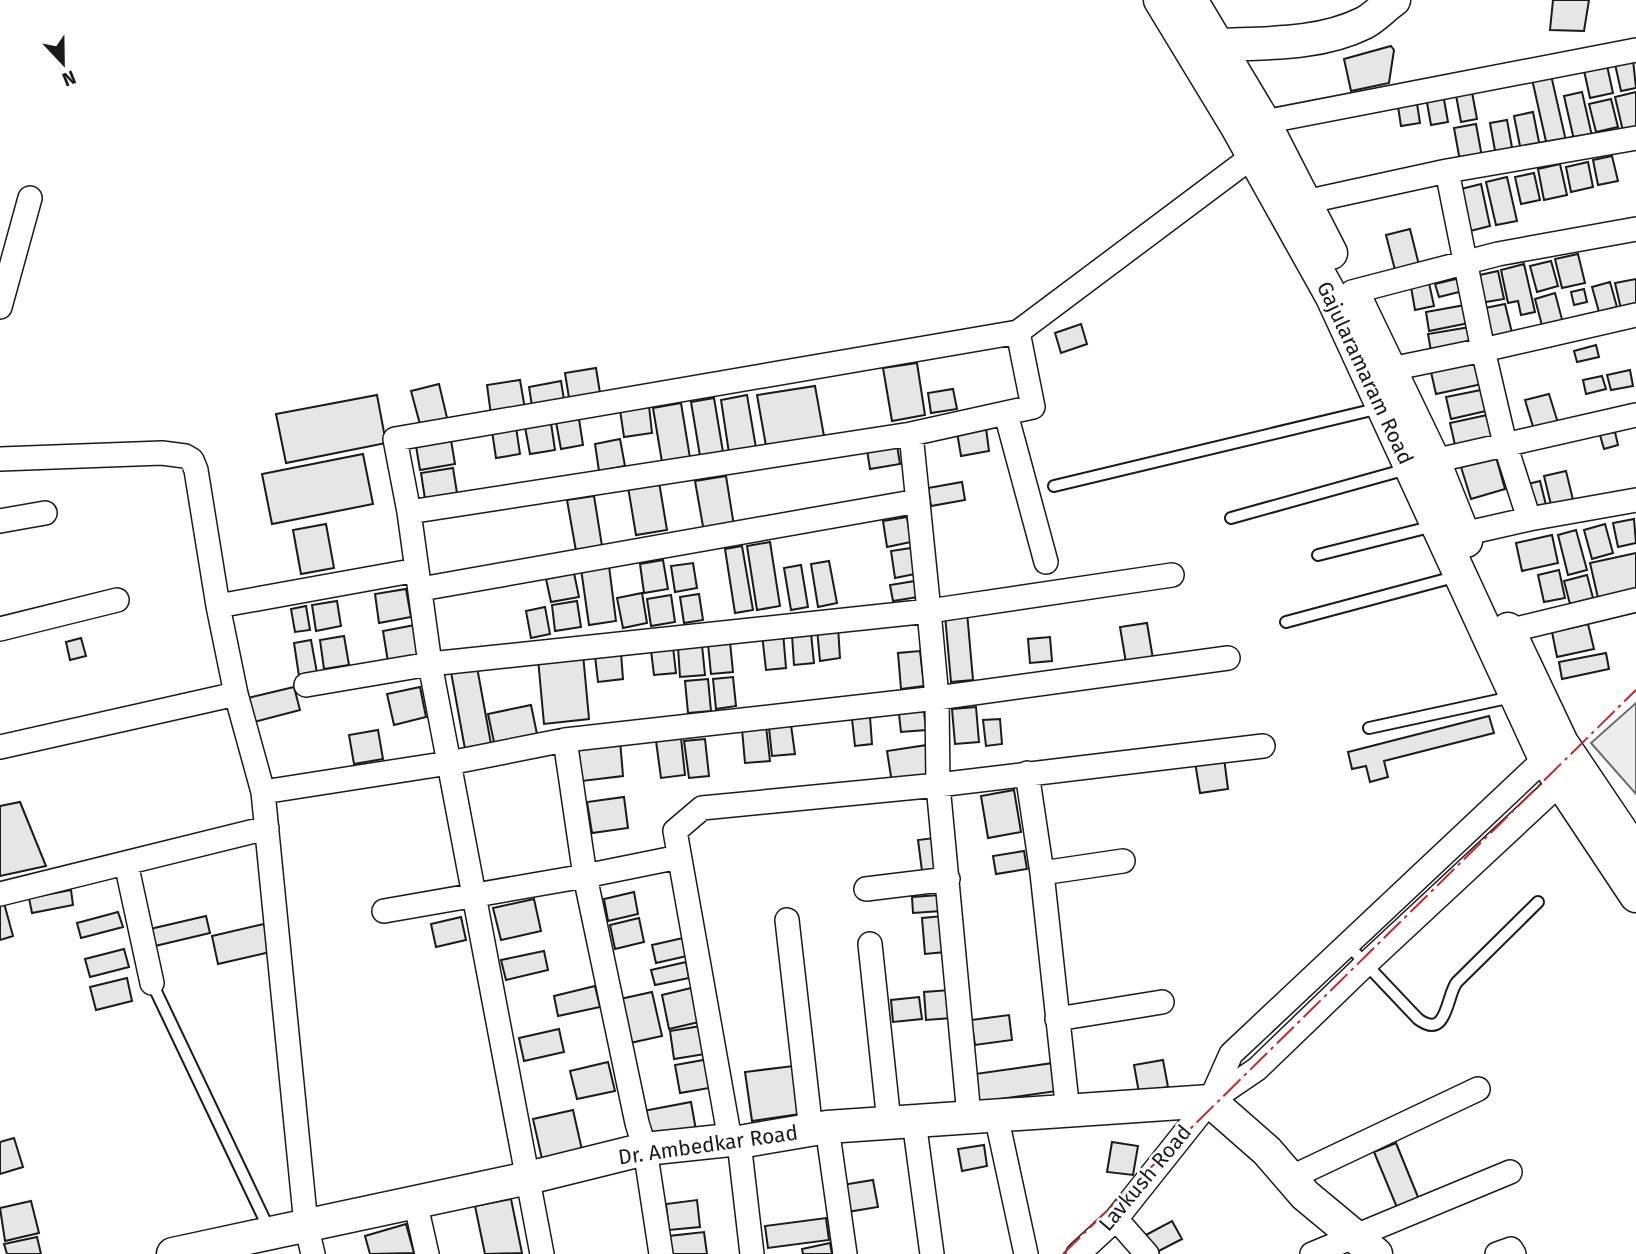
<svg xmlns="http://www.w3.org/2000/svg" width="1636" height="1254" font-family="'Fira Sans',sans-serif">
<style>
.green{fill:#ededed;stroke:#6a6a6a;stroke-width:2}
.building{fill:#e6e6e6;stroke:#1a1a1a;stroke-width:2}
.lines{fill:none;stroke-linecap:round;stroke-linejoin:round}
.lane-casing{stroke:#1a1a1a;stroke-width:14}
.street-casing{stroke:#1a1a1a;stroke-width:26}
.secondary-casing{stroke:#1a1a1a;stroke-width:35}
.lane{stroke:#fff;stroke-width:10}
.street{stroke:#fff;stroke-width:23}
.secondary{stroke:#fff;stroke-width:32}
.power{stroke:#c62828;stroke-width:2;stroke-dasharray:24 5 3.5 5;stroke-linecap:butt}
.labels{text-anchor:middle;stroke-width:5;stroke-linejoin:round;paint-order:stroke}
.street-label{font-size:21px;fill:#1a1a1a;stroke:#fff}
</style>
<rect width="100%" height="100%" fill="#fff"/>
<!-- green -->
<path class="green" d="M1636,703V794L1591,743Z"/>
<!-- building -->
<path class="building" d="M1553,0H1589L1584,31L1550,30Z
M1391,46L1394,50L1389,83L1351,91L1344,59Z
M1633,60L1636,88L1621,91L1615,64Z
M1606,61L1613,93L1590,98L1583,66Z
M1551,75L1566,141L1547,146L1532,79Z
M1471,87L1477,119L1461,122L1455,90Z
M1582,92L1592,136L1574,140L1564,96Z
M1636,92V128L1623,131L1615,97Z
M1443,94L1448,122L1431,125L1426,97Z
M1416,97L1420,123L1401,126L1397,100Z
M1611,99L1618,127L1596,132L1589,104Z
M1533,112L1540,147L1521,151L1514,116Z
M1507,120L1513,153L1496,156L1490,123Z
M1476,124L1482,157L1460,161L1454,128Z
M1612,156L1618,181L1598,185L1593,160Z
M1588,162L1593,187L1571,192L1566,167Z
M1560,164L1567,195L1544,200L1538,169Z
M1534,173L1540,200L1521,204L1515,177Z
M1507,177L1517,221L1496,225L1486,182Z
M1481,184L1490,226L1466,232L1457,190Z
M1410,229L1419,265L1395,270L1386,235Z
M1578,254L1585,283L1562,288L1555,259Z
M1551,261L1558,286L1537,292L1530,266Z
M1524,264L1535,312L1521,315L1518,301L1508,303L1501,270Z
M1498,271L1504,299L1480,303L1475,276Z
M1460,278L1463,291L1439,297L1435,284Z
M1636,279V306L1621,309L1615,283Z
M1610,282L1617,307L1599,312L1592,287Z
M1429,283L1434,306L1415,310L1411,287Z
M1584,289L1587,302L1574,305L1571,292Z
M1555,293L1564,327L1544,333L1535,299Z
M1505,304L1513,337L1488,343L1480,309Z
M1465,305L1469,323L1429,331L1426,312Z
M1081,324L1087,344L1061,353L1055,333Z
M1470,327L1474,349L1432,357L1428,334Z
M1596,345L1599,357L1577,362L1574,351Z
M1478,362L1482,384L1436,394L1431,372Z
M917,363L925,415L892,421L883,368Z
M596,368L600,393L569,398L565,373Z
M1630,370L1633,386L1611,390L1607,375Z
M1602,376L1606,389L1586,394L1583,380Z
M520,380L525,409L491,415L487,385Z
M561,381L564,400L532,406L529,387Z
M439,384L448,422L421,428L411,391Z
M815,386L824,436L766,446L757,395Z
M953,389L957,409L931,413L928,393Z
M1481,390L1486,411L1451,419L1446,397Z
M1549,394L1558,423L1534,430L1525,400Z
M377,395L386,443L286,463L276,414Z
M747,395L756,448L729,453L721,400Z
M714,398L723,452L700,456L691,402Z
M681,403L690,458L662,462L653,408Z
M649,406L652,433L624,437L620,410Z
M1487,415L1492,437L1455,445L1450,423Z
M579,419L583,445L561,449L556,422Z
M551,423L555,450L530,454L525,427Z
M516,427L520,454L496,458L492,431Z
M986,428L989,451L961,456L957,432Z
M1615,432L1618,445L1604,449L1600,435Z
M620,439L625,466L599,471L595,444Z
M451,440L455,464L420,470L416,446Z
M897,445L900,464L870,469L867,450Z
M363,454L373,504L272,524L262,474Z
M1496,457L1505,489L1471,499L1461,467Z
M453,468L457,493L425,499L421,473Z
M1566,471L1574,504L1552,509L1544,476Z
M726,476L734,526L704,532L695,481Z
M1540,481L1547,509L1535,512L1528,484Z
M659,482L667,530L636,535L628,487Z
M962,482L965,500L931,506L928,488Z
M594,496L602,546L576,551L567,500Z
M907,517L911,542L887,547L883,521Z
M1634,519L1636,543L1618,547L1613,523Z
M326,524L334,568L301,574L293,530Z
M1605,524L1613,553L1592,559L1584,530Z
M1576,530L1587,570L1568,575L1558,535Z
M1552,535L1558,563L1522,571L1516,543Z
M770,542L780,606L757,610L747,546Z
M742,546L753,610L735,613L725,549Z
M911,548L915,574L895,578L891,551Z
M1636,553V590L1598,598L1590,563Z
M663,560L668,589L644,593L640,564Z
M829,561L837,603L818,607L811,564Z
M693,563L697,588L675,592L671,566Z
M801,565L808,607L791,610L784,568Z
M609,566L616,621L589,625L581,569Z
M1559,570L1565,598L1544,602L1538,575Z
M574,573L579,597L551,602L546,579Z
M1587,575L1593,598L1570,604L1564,581Z
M915,581L918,597L893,601L890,585Z
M406,589L411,617L379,623L375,594Z
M642,593L647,623L623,628L617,598Z
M699,594L703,620L684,623L680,597Z
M671,595L675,622L651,626L647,599Z
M337,601L341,626L316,631L312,605Z
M577,601L581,627L555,631L552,605Z
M306,606L310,630L295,632L291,609Z
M545,607L550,634L531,638L526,611Z
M967,612L973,680L951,682L945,615Z
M1147,623L1153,659L1126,663L1120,627Z
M1588,624L1594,649L1557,657L1552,632Z
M415,625L420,657L388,662L383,631Z
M838,627L840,658L820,661L817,629Z
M783,632L786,668L766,670L762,634Z
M811,633L814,663L794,665L792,635Z
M344,636L349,665L324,669L320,640Z
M1050,637L1052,661L1030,663L1028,639Z
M81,638L86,656L70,660L66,642Z
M311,640L317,673L299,676L294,643Z
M730,642L733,672L711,674L708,644Z
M702,645L705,675L680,677L678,647Z
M673,647L676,673L654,675L651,650Z
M920,651L924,686L901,689L898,653Z
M621,653L623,679L598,682L595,656Z
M1606,653L1609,669L1562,679L1559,662Z
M583,654L589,719L544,724L538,659Z
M477,667L491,744L465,749L451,672Z
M733,677L736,706L716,709L713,679Z
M708,679L711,711L688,713L685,681Z
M294,687L300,710L254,722L248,698Z
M420,687L426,717L394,725L387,694Z
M531,705L538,739L495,747L488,714Z
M976,707L979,742L955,744L952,709Z
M924,711L926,730L901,732L899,714Z
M1489,716L1494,733L1384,761L1388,777L1370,782L1366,766L1352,769L1348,752Z
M870,717L872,744L855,746L852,719Z
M1000,719L1002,744L986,746L983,720Z
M791,725L795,754L772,756L769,728Z
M766,726L770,761L745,763L742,729Z
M378,730L383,759L354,764L349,735Z
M681,738L685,775L661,778L656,741Z
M705,739L709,776L689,778L684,741Z
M620,740L623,776L582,781L578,745Z
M927,745L932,778L892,783L887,751Z
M1224,758L1228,789L1200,793L1195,762Z
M1014,790L1021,832L988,838L981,796Z
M624,797L628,828L592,833L587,802Z
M20,802L46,866L0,876V806Z
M934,838L938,869L922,871L918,840Z
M1024,851L1027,869L996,874L993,856Z
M71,890L73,905L32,913L29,898Z
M634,892L638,914L608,921L604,899Z
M939,895L941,911L913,913L912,897Z
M534,899L541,931L501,940L493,908Z
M4,903L13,936L0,940V904Z
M118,912L123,927L81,938L77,923Z
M206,916L210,933L155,946L150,929Z
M943,916L945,952L925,954L922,918Z
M461,917L466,940L436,947L431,924Z
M639,918L644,942L615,949L610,925Z
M264,924L270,952L218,964L212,936Z
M683,938L687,956L656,963L652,945Z
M124,949L129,967L90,977L85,959Z
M544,951L548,970L506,980L501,960Z
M686,962L689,978L655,985L651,970Z
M127,978L132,1001L96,1010L90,987Z
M595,986L600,1007L558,1016L554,996Z
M691,988L699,1022L669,1029L662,995Z
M950,990L952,1018L926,1020L924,992Z
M652,992L662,1036L630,1043L620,999Z
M919,997L922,1019L893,1022L891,1000Z
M1009,1015L1012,1040L975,1045L971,1020Z
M701,1026L705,1054L674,1059L670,1031Z
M559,1029L564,1052L524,1061L519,1038Z
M709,1059L715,1087L680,1093L675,1065Z
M1163,1060L1168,1087L1139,1093L1134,1065Z
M608,1062L615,1091L577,1099L570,1071Z
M1053,1063L1057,1091L978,1102L975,1074Z
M793,1066L800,1114L752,1121L745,1072Z
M691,1102L697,1136L650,1145L643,1111Z
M573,1110L582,1150L542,1159L533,1119Z
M14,1138L23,1167L0,1174V1142Z
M1112,1142L1138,1146L1133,1175L1107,1172Z
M1396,1143L1420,1202L1398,1210L1374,1152Z
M984,1145L987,1166L962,1171L958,1149Z
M873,1180L878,1207L847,1212L842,1185Z
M511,1199L522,1253L485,1254L475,1206Z
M697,1200L700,1227L669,1230L666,1204Z
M31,1201L39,1233L5,1241L0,1208Z
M826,1218L829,1240L768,1248L765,1226Z
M1172,1221L1182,1239L1153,1254L1144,1236Z
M406,1224L414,1253L370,1254L365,1236Z
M704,1232L707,1254H671L669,1236Z
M37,1237L41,1254H7L4,1244Z
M830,1243L832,1254H803L802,1249Z"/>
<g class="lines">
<defs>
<path id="lane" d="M1054,486L1380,408
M1231,518L1407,469
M1318,555L1434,526
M1286,622L1458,576
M1369,728L1512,697
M1347,944L1418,1019C1448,1041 1446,995 1457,982L1538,902
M152,983L269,1229"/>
<path id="street" d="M1264,122L1636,50
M1447,171L1636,138
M1305,202L1447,171L1483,350L1505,444L1529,519
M1352,292L1498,254L1636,229
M0,307L30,198
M1391,369L1483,350L1636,315
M1006,414L1046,562
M911,434L929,611L937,698L938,785L969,1116
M0,459L162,453L185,456L192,460L196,470L218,606L236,694L263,792L306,1225L313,1254
M1434,461L1636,415
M409,512L911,434L1033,407L1018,332
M0,521L45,513
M1463,534L1529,519L1636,500
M421,589L918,501
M218,606L417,570
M0,629L117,600
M1508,631L1636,600
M306,685L430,664L929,611L1172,575
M0,747L236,694
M1027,773L1042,873L1068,1112
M263,792L449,763L430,664L409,512L395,439L1018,332L1253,156
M126,863L152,983
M1042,873L1123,861
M866,889L948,879
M0,894L267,828
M384,911L585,876L679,857
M787,920L811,1131
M870,944L889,1122
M1057,1019L1162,1002
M1210,1101L1257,1069L1366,964L1570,774
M996,1115L1026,1254
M914,1121L932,1254
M827,1127L845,1254
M730,1140L675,831L702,808L938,785L1263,746
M739,1142L752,1254
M1290,1178L1478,1089
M415,1201L427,1254
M1116,1219L1147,1254
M542,1254L449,763L565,740
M661,1254L645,1149L637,1123L585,876L565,740L937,698L1228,658
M1078,1254L1116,1219L1210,1101L1231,1054L1554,750
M1312,1254L1510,1172
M1497,1254L1511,1249L1514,1254"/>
<path id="secondary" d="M1160,0L1237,127L1332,297L1545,759L1636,896
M1191,0L1264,122L1331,253
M1219,45C1266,43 1320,45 1364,23C1374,18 1384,7 1394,0
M1359,305L1434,461L1466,541
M1508,629L1562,743L1636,853
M173,1254L528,1178L645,1149L730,1140L739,1142L827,1127L1210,1101L1267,1151L1305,1195L1376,1254"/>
</defs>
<!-- lane casing -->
<use href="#lane" class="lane-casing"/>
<!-- street casing -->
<use href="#street" class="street-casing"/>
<!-- secondary casing -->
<use href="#secondary" class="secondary-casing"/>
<!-- lane -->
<use href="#lane" class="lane"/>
<!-- street -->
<use href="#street" class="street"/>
<!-- secondary -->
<use href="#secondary" class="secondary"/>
<!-- power -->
<path class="power" d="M1063,1254L1636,690"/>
</g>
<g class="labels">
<!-- street labels -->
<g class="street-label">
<text transform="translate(1365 373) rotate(65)" y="7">Gajularamaram Road</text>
<text transform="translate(708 1145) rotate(-8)" y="7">Dr. Ambedkar Road</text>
<text transform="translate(1145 1178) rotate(-50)" y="7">Lavkush Road</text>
</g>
</g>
<!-- north arrow -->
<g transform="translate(63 63) rotate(158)" stroke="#ffffff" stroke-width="5" paint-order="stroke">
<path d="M0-5L12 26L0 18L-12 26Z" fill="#1a1a1a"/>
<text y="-10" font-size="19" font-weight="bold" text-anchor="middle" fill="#1a1a1a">N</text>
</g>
</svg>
